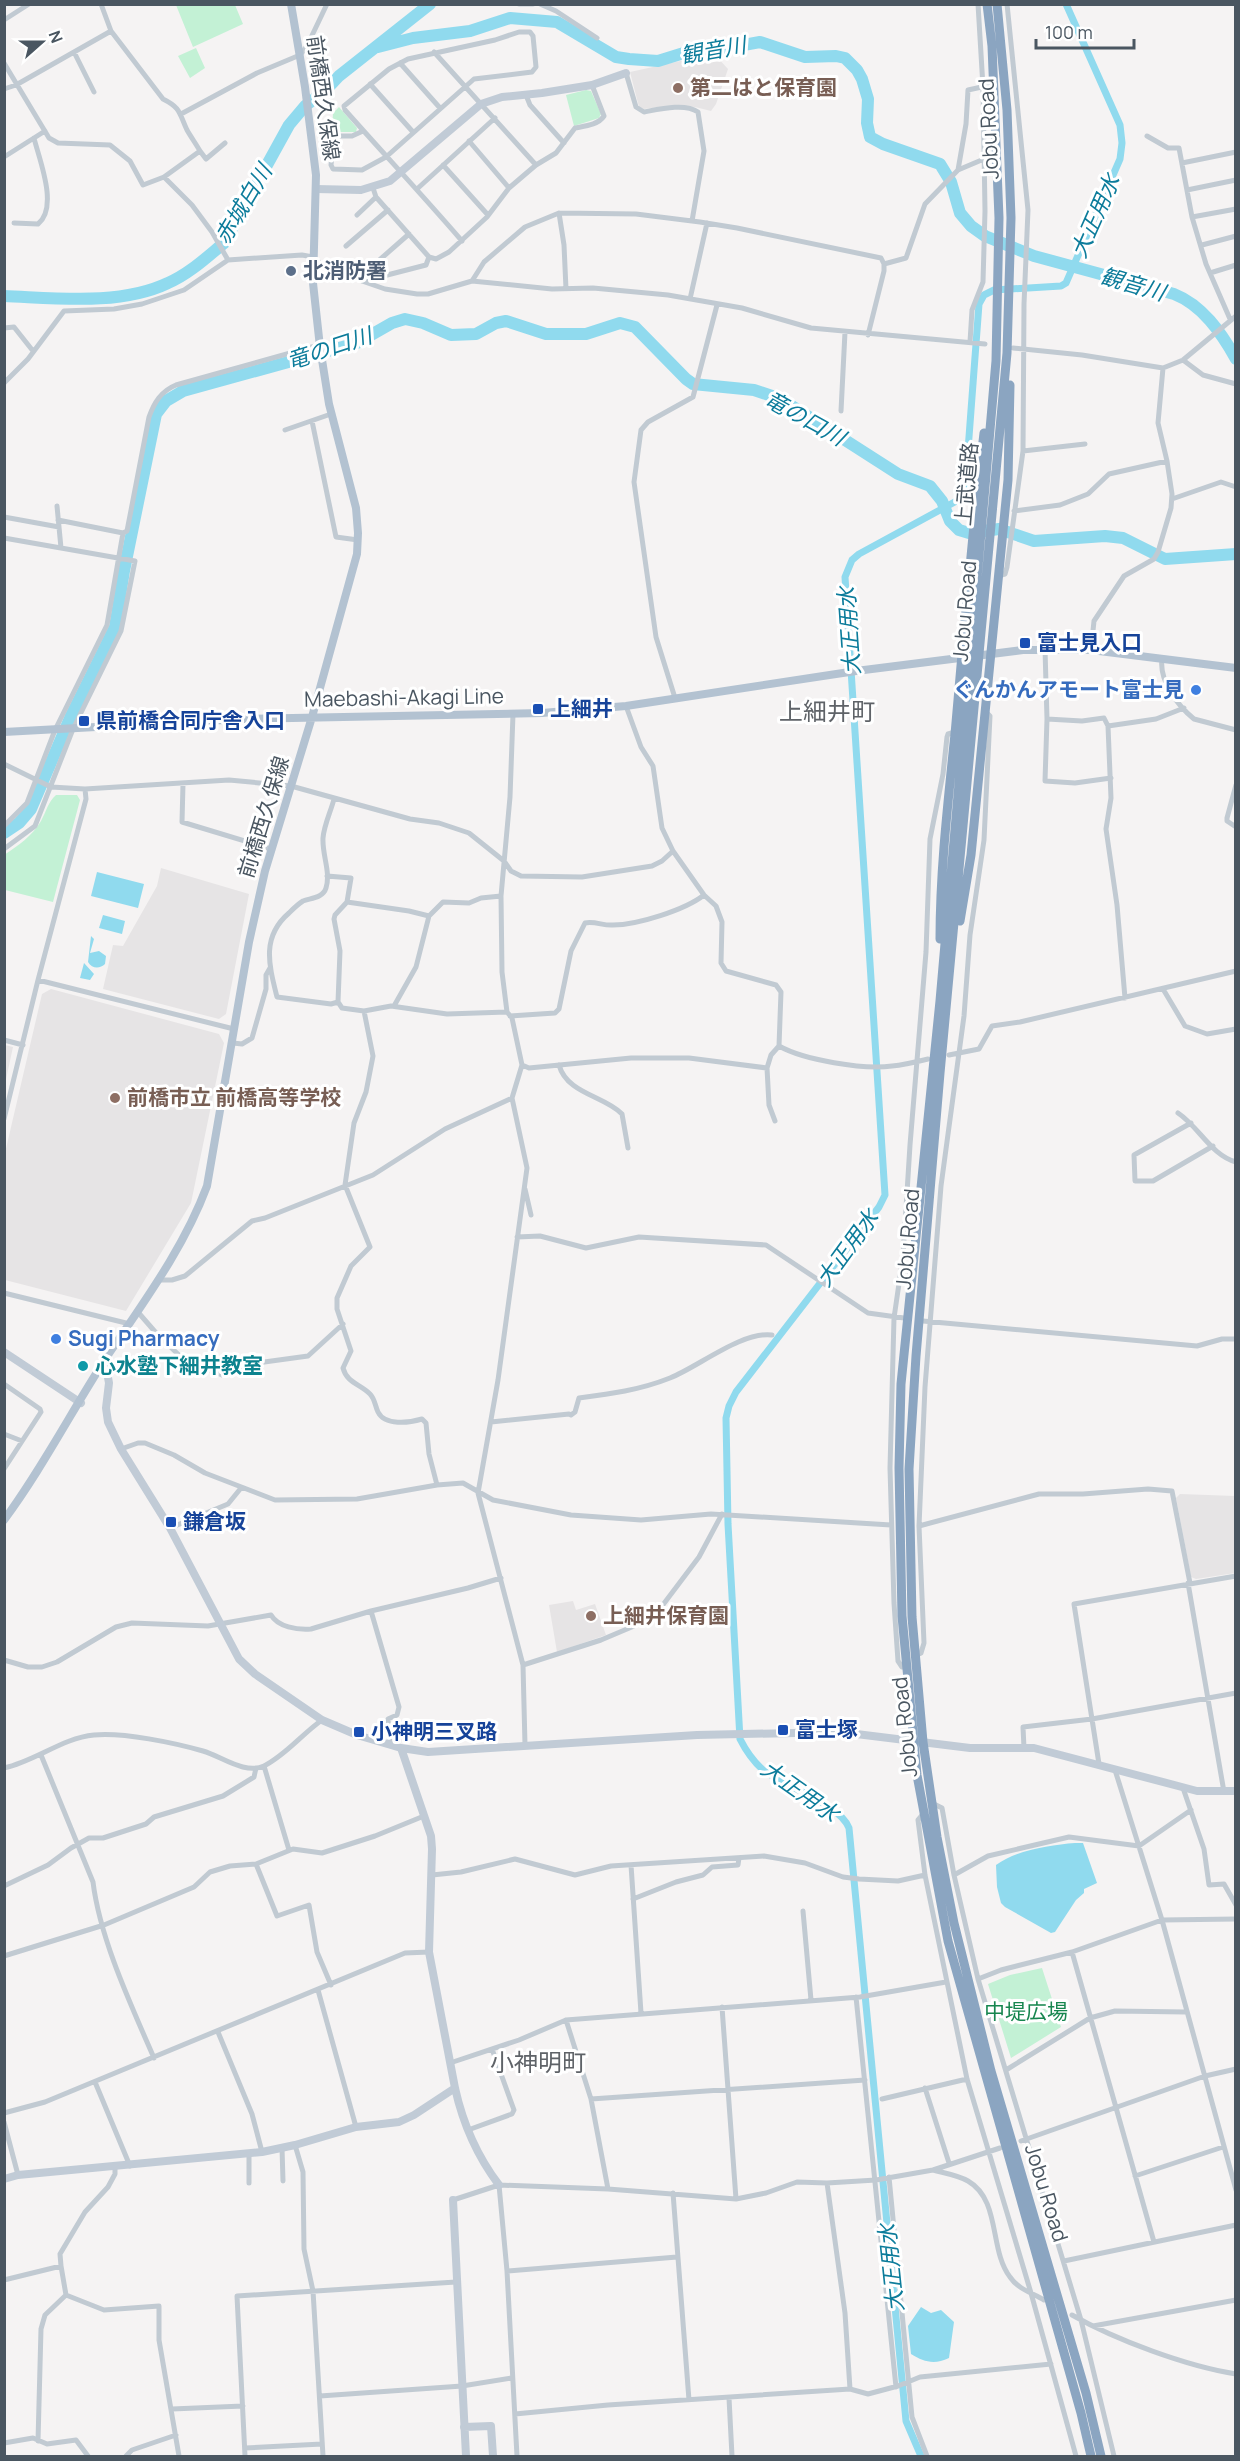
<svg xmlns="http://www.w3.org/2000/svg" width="1240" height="2461" font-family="Manrope,'Noto Sans JP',sans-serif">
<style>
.education{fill:#e6e4e5}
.green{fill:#c3f1d5}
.water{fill:#90daee}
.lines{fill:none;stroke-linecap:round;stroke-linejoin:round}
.canal{stroke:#90daee;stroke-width:7}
.river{stroke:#90daee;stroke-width:12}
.street{stroke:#c1cad2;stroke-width:5}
.secondary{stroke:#c1cbd6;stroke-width:8}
.primary{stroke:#b3c2d1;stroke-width:8}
.highway{stroke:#8ba5c1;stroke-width:9}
.education-dot{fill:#8d6e63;stroke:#fff;stroke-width:2}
.service-dot{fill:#5c6f8a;stroke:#fff;stroke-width:2}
.transit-dot{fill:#1a4fb4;stroke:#fff;stroke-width:2}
.shop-dot{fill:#3f7fe0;stroke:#fff;stroke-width:2}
.culture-dot{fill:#0f9aa8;stroke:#fff;stroke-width:2}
.labels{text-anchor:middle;stroke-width:6;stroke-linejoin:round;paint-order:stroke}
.education-label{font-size:21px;font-weight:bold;fill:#785e54;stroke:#fff;text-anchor:start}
.street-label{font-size:21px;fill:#4a5661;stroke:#fff}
.service-label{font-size:21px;font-weight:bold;fill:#4e5e75;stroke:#fff;text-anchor:start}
.transit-label{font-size:21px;font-weight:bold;fill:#164399;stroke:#fff;text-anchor:start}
.shop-label{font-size:21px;font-weight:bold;fill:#366cbe;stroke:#fff;text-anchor:end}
.culture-label{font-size:21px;font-weight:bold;fill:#0d838f;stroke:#fff;text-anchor:start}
.park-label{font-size:21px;fill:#17864f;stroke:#fff}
.water-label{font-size:22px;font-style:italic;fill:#0c7c9b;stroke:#fff}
.quarter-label{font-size:24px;fill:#5f6368;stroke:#fff}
</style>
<rect width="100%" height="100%" fill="#f5f3f3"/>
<!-- education -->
<path class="education" d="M717,57L728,69L716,104L711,111L695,107L669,106L644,109L639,107L630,72L685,60Z
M161,868L249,894L226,1014L219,1019L103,989L113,945L123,946L157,886Z
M51,989L219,1034L224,1043L191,1203L126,1311L5,1280V1153L42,994Z
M5,1045L13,1047L5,1084L4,1045Z
M1180,1494L1235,1496V1573L1196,1579L1191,1577L1176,1498Z
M573,1601L576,1610L595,1604L606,1635L557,1652L549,1605Z"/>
<!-- green -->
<path class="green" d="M176,5H235L243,24L193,47Z
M196,48L205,68L190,78L178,56Z
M586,90L591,91L601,114L599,118L574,126L566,95Z
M339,107L357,128L356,132H332L333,113Z
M56,795H77L80,800L53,902L5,890L4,855C18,846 33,835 41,821C46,812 48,802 56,795Z
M1042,1968L1061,2027L1011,2058L988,1984L1010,1975Z"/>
<!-- water -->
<path class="water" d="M97,872L144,884L138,908L91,896Z
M103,915L125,921L122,934L99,928Z
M91,936L94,939L90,953L99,951L106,956L105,964C100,969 92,969 88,962Z
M84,963L94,974L90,980L80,978Z
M1075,1843H1083L1097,1883L1084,1889V1893L1076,1900L1055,1932L1051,1933L1005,1907L1001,1903L997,1887L996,1865C1017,1850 1050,1845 1075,1843Z
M921,2307L931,2313L941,2310L954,2322L949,2358C934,2365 924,2362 911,2354L908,2326Z"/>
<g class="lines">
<!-- canal -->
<path class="canal" d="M921,2456L906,2421L849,1828C840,1804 785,1787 763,1770C753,1761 746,1751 740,1739L728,1524L726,1418L729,1406L736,1392L879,1207L885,1195L845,577L852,560L859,554L962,498L965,490L979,304L984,295L994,290L1061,286L1066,283L1120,159L1122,143L1120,125L1066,4"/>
<!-- river -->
<path class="river" d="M378,47L413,38L470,31L510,18L557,22L616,57L629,59L658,61L687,52L716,50L760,42L805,57L836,56L845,58L857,70L862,79L868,99L867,123L870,137L883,144L940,164L951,182L960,213L971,226L985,236L1034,256L1174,294C1202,305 1221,332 1236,359
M4,296C56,298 120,306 168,283C189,274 207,257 224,243L289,125L305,106L325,91L339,76L430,4
M4,833L19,823L31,809L70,718L115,627L124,571L156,414L166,401L183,391L357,343L392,323L405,319L423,323L451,335L476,334L496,323L506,321L546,334H586L620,323L635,327L686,379L693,384L754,390L781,399L898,474L930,486L942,501L950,521L959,530L969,533L999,529L1034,541L1105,536L1123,538L1165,559L1236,554"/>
<!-- street -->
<path class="street" d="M519,4H533
M540,4L556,11L597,38
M4,20L29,4
M74,52L94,92
M434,52L536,165
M4,63L49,138L58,143L110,145L130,161L143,185L164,177L200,151C196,144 191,137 187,130C179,113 181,108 163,99L111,31L101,4
M400,63L440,108
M626,73L636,107L644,112C660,109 685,103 698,112L704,151L692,221
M370,84L413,132
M4,89L16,85L111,31
M526,95L530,105L564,143
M181,114L257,73L300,55L307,46L327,4
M363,131L352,136H336L334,139L331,165L333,169L362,170L386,157L474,79L532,72L536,67L533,36L530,32H519L495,40L408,59L389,69L344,106L345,110C384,154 424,197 462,241
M1147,136L1168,148H1179L1192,217L1206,264L1230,319
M469,141L509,188
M200,151L206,159L225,143
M4,157L45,131
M1182,163L1236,152
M443,165L488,215
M958,170L966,124L968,90L991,85
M164,177L192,205L212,232L228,260
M373,188L376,197L429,257L436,259L449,252L487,217L509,188L536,165L556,153L575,128C585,126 598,125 604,116L592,85
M417,189L495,118
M1187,190L1236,180
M559,213L564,245L566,289
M357,215L376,197
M1192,217L1236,209
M14,223L38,224C59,207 39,159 34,138
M1202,245L1236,236
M346,246L388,210
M884,264L906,258L925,204L958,170L984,159
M1210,273L1236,265
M362,281L368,270L409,234
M364,281L426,265L429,257
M472,281L484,262L525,227L559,213L636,214L700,222L737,228L881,258L884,264V271L868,335
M690,299L707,223
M4,328L14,327L33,351
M970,342L972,310L983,282L985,211L983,87L978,4
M1013,348L1082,355L1163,368L1183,360L1236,316
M1183,360L1203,375L1236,384
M4,383L28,359L64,311L114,309L142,304L184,290L228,260L302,255L313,257L321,264L362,281L385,289L417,294H428L472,281L552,289L593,288L668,295L742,308L811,328L985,344
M841,411L845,332
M312,421L336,537L358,540
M285,430L331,414
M1023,451L1085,444
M1172,499L1221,482L1236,487
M57,506L61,548
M1014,511L1060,505L1088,494L1109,474L1167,461
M4,517L59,527
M58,520L123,533
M4,538L135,561L121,631L73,729L35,826L4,849
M998,576L1005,574L1007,567L1023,451L1024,304L1028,210L1007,4
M1045,649L1047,719L1045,781L1075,783L1111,778
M1091,650L1094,621L1124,576L1154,559L1158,552L1171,508L1172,494L1167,461L1158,423L1163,368
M1162,659C1159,681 1178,706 1194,719L1236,730
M675,698L656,637L634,482L641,430L648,422L693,397L717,305
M513,714L510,797L501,896L502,972L507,1012L512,1018L522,1065L512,1098L527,1168L498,1380L478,1493L523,1665L525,1745
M1047,719L1082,721L1104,718L1108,726
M4,764L51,787L85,789L229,780L291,786L410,819L439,823L469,833L504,861L511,871L521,876L582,877L652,866L662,861L673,851
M183,784L182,822L271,849
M1236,785L1227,818V821L1236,827
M334,799C331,811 324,825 323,838C322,855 331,872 326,888C323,898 311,898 303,901C298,904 293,909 289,913C261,937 269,965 277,997L331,1004L338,1002L342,1008L364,1011L391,1006L447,1014L507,1012
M4,826L27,803L55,730L107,625L123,533L127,531L149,417C154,403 161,391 176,385L319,345
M327,876L351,878L347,902L335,915L334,919L340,951L338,1002
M347,902L409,911L429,916
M38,980L234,1029
M1163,989L1185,1026L1207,1034L1236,1029
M1125,998L1117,905L1106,829L1111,798L1108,726L1156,719L1184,708
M394,1006L416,967L429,916L443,902L469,903L481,898L501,896
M364,1011L373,1056L366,1092L354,1123L345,1185L370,1247L351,1266L337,1298V1309L351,1351L343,1368C347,1383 360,1384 370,1394C375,1399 375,1406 378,1412C385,1426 409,1423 422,1419L426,1423L429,1454L437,1485
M510,1016L555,1013L559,1009L571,951L585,923C595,921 604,926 613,925C637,925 685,910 704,895
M4,1040L23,1045
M233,1043L242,1044L252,1038L266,989V975L270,968
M779,1046C804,1060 863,1070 892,1066C904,1065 916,1062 928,1059
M949,1055L979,1049L992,1026L1020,1022L1236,971
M522,1065L529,1068L631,1058H689L767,1068L771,1055L779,1046L781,992L776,985L726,971L721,963L722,922L716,906L704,895L673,851L662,828L653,766L641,747L626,706
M559,1065C567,1094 605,1096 622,1114L628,1148
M767,1068L769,1105L775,1121
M1178,1113C1199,1127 1211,1155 1236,1162
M4,1119L38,980L86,799L85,789
M1191,1123L1134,1155L1135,1181H1153L1213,1146
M525,1189L531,1215
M517,1237L540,1236L586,1248L639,1237L766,1245L868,1313L904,1318
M158,1280H172L185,1276L252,1221L265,1218L373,1175L445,1129L512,1098
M4,1293L130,1324
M137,1311L157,1334L183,1359L222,1375L257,1363L308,1356L343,1324
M923,1321L1197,1346L1222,1339H1236
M4,1384L40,1409L41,1412L4,1469
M491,1422L569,1414L571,1415L575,1412L579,1398C610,1394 640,1390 670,1378C698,1367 742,1331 772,1335
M4,1434L22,1441
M121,1449L138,1443H145L174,1455L205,1473L275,1500L357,1499L437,1485L463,1483L493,1500L571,1515L641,1520L711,1514L891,1525
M919,1526L1039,1494H1083L1148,1489L1172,1491L1190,1583
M170,1528L228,1504L241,1488
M1188,1583L1224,1792
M915,1656L921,1653L924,1643L919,1526L925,1387L941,1186L964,1016L970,935L984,840L990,716L985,711
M4,1660L28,1667H42L57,1662L116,1627L132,1623L208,1626L271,1615C278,1627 297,1630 311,1629L371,1611
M523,1665L601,1640L653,1618L699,1557L722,1514
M906,1667H902L898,1661L894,1603L890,1468L894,1318L903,1256L910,1145L926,952L930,839L943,774L947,737L948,734L955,732
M390,1744L388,1719L397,1715L399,1707L371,1611L468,1588L501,1578
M1024,1748L1023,1727L1092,1719L1236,1693
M41,1755L93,1882C100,1939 131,2005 154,2058
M1099,1764L1074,1604L1236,1576
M264,1766L289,1850
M4,1768C36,1761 62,1738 94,1735C123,1732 175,1743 203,1751C221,1756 245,1775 264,1766C286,1755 302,1734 322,1720
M1115,1770L1162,1920L1236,2190
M1183,1788L1204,1849L1209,1885L1224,1884L1236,1905
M932,1803L942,1808L954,1875L978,1979L1081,2320L1114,2456
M924,1813L918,1820L925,1875L967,2079L1031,2293L1076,2456
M256,1864L293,1849L322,1853L375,1836L424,1816
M631,1865L641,2013
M432,1875L461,1872L515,1859L575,1875L611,1866L764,1856L805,1863L843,1877L859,1879L898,1881L925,1875
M954,1875L988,1856L1069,1837L1139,1846L1191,1810
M4,1886L48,1865L71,1848L89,1838H103L146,1824L154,1817L223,1796L254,1777L256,1768
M633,1899L676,1882L703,1875L712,1867L738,1865L739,1858
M803,1911L811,2000
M1072,1952L1154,2242
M4,1956L104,1925L194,1887L210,1872L230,1866L256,1864L277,1916L309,1905L317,1952L331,1985
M978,1979L1001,1970L1072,1952L1162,1920L1236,1919
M318,1990L356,2127
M856,1997L896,2387
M722,2007L736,2199
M566,2020L591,2099L608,2189
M218,2032L252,2114L262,2152
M450,2063L519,2040L566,2020L860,1997L946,1982
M1006,2070L1090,2018L1115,2011L1186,2012
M95,2082L130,2166
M925,2088L949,2163
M591,2099L865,2080
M882,2099L967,2079
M4,2113L45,2102L405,1953L429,1952
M4,2122L18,2175
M468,2130L512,2114L514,2110L492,2049
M1021,2141L1205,2076L1236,2069
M295,2145L303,2172L304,2249L313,2291L323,2456
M282,2148L283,2181
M249,2153V2183
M933,2170C944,2173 958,2175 968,2181C1001,2200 989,2250 1010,2277C1018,2289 1032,2293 1044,2300
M1135,2176L1223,2147
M889,2177L912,2417L927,2456
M827,2183L845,2313L850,2389
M499,2185L507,2271L517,2456
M673,2193L689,2400
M453,2200L499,2185L608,2189L736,2199L766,2193L797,2182L827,2183L876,2180L933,2170L1000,2148
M1064,2261L1236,2225
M61,2266L60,2254L85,2212L108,2187L115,2174V2167
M507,2271L677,2257
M4,2280L61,2266L66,2295
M66,2295L104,2310L159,2306V2340L179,2456
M1072,2315C1116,2340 1186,2366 1236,2374
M1093,2326L1236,2300
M320,2396L462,2386L512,2378
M729,2398L732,2456
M172,2409L243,2406
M515,2414L608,2405L850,2389L868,2394L898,2386L920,2377L1051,2364
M38,2441L41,2329L45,2315L66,2295
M4,2443L33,2438L47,2444L76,2440L88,2456
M245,2448L322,2444
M126,2456L132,2450L176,2435
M245,2456L237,2296L456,2282"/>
<!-- secondary -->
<path class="secondary" d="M316,189L361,190L390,181L481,104L502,97L542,93L592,85L626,73
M4,1352L81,1403
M105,1361L109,1383L106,1408L108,1422L121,1449L170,1528L239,1659L255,1674L322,1720L357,1735L401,1748L428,1752L697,1735L840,1732L970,1748H1034L1197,1791H1236
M401,1748L431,1836L432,1849L429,1952L455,2088C463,2124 477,2156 499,2185
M4,2179L18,2175L262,2152L295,2145L356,2127L399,2122L414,2115L455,2088
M453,2200L466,2456
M464,2427L491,2426L493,2456"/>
<!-- primary -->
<path class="primary" d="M4,732L243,719L542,713L626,706L856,671L1023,650H1091L1236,668
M4,1520C42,1469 71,1412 106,1358C143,1303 184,1248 207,1186L249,942L265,871L312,717L357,554L358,533L356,508L329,404L320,347L313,283L316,175L305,87L291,4"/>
<!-- highway -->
<path class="highway" d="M987,4L992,46L999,218L996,361L940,1001L901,1384L899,1468L902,1616L917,1775L948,1941L1081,2413L1091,2456
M997,4L1007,110L1011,218L1007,353L940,1073L916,1356L909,1469L912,1617L923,1742L937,1837L954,1923L991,2071L1086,2393L1101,2456
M960,921L971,855L1008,480L1010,385
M940,939C940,870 948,802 955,734C964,633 972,533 984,433"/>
</g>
<!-- markers -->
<g class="education-dot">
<circle cx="678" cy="88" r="6"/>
<circle cx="115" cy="1098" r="6"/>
<circle cx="591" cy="1616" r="6"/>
</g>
<circle class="service-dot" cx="291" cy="271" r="6"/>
<g class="transit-dot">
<rect x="1019" y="637" width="12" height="12" rx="3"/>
<rect x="532" y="703" width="12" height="12" rx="3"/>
<rect x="78" y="715" width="12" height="12" rx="3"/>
<rect x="165" y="1516" width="12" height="12" rx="3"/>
<rect x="777" y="1724" width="12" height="12" rx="3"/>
<rect x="353" y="1726" width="12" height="12" rx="3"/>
</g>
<g class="shop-dot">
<circle cx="1196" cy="690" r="6"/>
<circle cx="56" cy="1339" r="6"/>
</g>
<circle class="culture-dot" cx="83" cy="1366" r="6"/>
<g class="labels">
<!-- education labels -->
<g class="education-label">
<text x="690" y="95">第二はと保育園</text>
<text x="127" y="1105">前橋市立 前橋高等学校</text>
<text x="603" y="1623">上細井保育園</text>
</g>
<!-- street labels -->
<g class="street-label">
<text transform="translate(323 98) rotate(82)" y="7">前橋西久保線</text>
<text transform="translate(989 129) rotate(-93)" y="7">Jobu Road</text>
<text transform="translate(967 484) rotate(-85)" y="7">上武道路</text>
<text transform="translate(965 611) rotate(-85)" y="7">Jobu Road</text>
<text transform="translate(404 698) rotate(-1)" y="7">Maebashi-Akagi Line</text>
<text transform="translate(264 817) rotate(-73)" y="7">前橋西久保線</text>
<text transform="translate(908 1239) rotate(-85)" y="7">Jobu Road</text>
<text transform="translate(905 1727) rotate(-96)" y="7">Jobu Road</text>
<text transform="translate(1046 2193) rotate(73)" y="7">Jobu Road</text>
</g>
<!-- service labels -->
<g class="service-label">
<text x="303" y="278">北消防署</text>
</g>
<!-- transit labels -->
<g class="transit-label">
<text x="1037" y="650">富士見入口</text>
<text x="550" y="716">上細井</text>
<text x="96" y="728">県前橋合同庁舎入口</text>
<text x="183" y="1529">鎌倉坂</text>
<text x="795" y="1737">富士塚</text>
<text x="371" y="1739">小神明三叉路</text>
</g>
<!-- shop labels -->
<g class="shop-label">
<text x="1184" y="697">ぐんかんアモート富士見</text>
<text x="68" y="1346" text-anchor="start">Sugi Pharmacy</text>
</g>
<!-- culture labels -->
<g class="culture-label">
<text x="95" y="1373">心水塾下細井教室</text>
</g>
<!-- park labels -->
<g class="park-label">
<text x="1026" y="2019">中堤広場</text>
</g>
<!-- water labels -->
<g class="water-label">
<text transform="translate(713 50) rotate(-10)" y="8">観音川</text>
<text transform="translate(243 204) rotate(-59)" y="8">赤城白川</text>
<text transform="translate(1095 216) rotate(-66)" y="8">大正用水</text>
<text transform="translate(1133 284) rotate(16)" y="8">観音川</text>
<text transform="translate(329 348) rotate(-18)" y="8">竜の口川</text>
<text transform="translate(805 418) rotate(29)" y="8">竜の口川</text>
<text transform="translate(849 631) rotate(-94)" y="8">大正用水</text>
<text transform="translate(847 1248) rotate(-54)" y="8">大正用水</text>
<text transform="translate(800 1791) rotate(35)" y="8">大正用水</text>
<text transform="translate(891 2268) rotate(-96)" y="8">大正用水</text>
</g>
<!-- quarter labels -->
<g class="quarter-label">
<text x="827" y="720">上細井町</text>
<text x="538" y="2071">小神明町</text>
</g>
</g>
<!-- border -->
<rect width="1240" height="2461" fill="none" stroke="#4a5661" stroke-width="12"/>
<!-- north arrow -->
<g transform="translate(42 42) rotate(69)" stroke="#ffffff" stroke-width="4.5" paint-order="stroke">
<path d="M0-4.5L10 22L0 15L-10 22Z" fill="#4a5661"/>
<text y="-9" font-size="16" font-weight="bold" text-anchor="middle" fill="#4a5661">N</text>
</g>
<!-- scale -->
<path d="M1036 39v9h98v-9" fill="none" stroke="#4a5661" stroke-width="3"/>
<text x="1045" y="39" font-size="18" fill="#4a5661" stroke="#ffffff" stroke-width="4.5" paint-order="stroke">100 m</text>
</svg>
